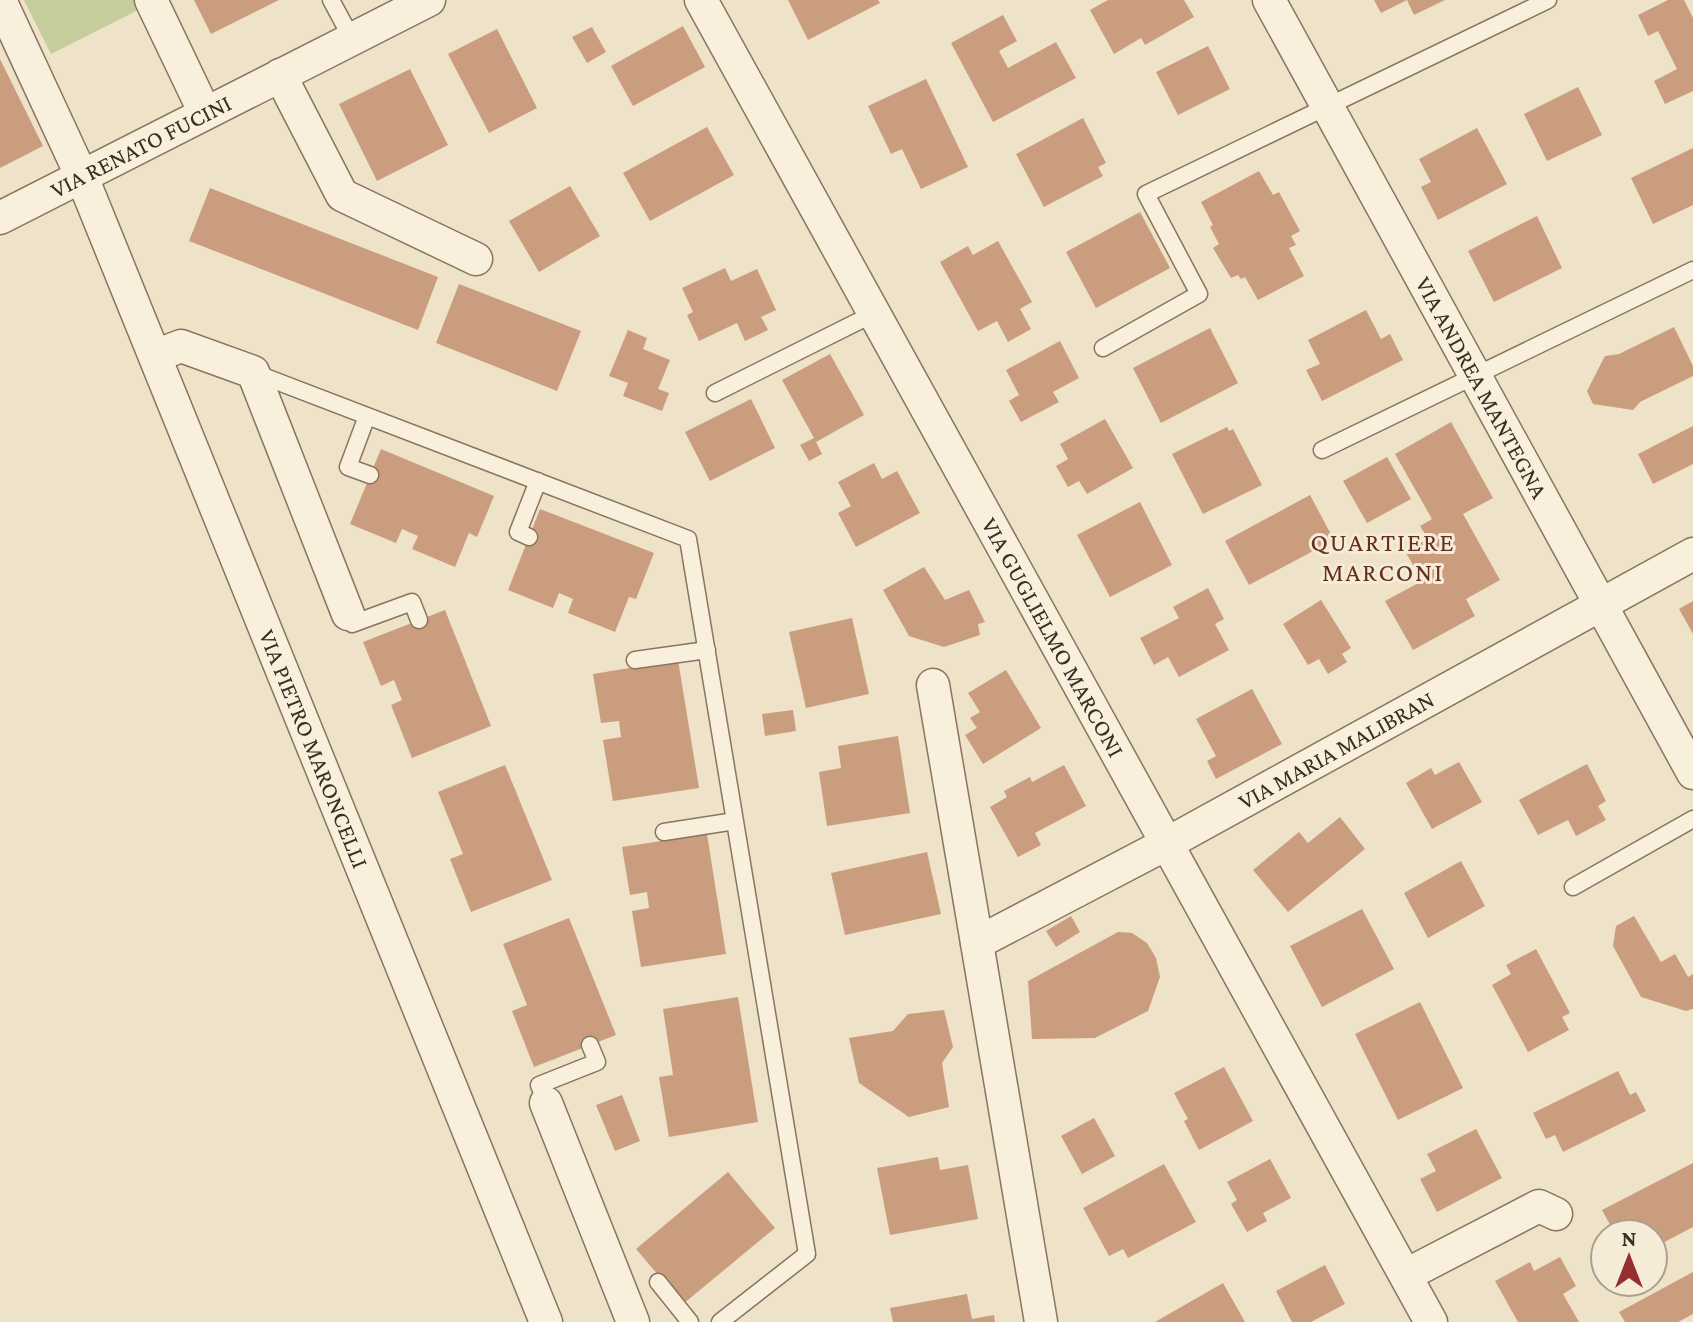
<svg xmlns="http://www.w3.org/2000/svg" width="1693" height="1322" font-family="'Crimson Pro',serif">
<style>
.green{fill:#c7cc9c}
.building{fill:#cb9d7f}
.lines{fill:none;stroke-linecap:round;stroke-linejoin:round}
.lane-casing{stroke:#8a745d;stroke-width:19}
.street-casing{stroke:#8a745d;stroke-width:35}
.lane{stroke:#f8efdc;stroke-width:16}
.street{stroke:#f8efdc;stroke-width:32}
.labels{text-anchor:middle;stroke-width:6;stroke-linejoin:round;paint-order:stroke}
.street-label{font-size:24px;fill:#3a2d21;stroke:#f5ecd8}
.neighbourhood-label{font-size:26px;letter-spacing:2px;fill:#662e21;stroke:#f5ecd8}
</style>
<rect width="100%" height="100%" fill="#eee2c8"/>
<!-- green -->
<path class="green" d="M24,0H138L142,8L51,54Z"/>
<!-- building -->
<path class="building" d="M194,0H279L211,34Z
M788,0H878L880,3L808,40Z
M1108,0H1184L1194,17L1145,45L1141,38L1114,54L1090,10Z
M1374,0H1445L1414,15L1407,0L1381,13Z
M1668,0H1684L1693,18V91L1665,104L1654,81L1677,69L1658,31L1648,36L1638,15Z
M1003,15L1017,41L999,51L1008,68L1056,42L1076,78L993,122L951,43Z
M683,26L705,67L633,106L611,66Z
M592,27L606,52L587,63L572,37Z
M497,29L537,108L489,133L448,54Z
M1208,46L1230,89L1178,115L1156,72Z
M0,59L43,146L0,168Z
M410,69L448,145L377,181L339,104Z
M926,79L968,167L921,189L902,149L891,154L868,106Z
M1578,87L1602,135L1547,161L1524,114Z
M1083,118L1106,163L1098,167L1103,176L1044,207L1016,154Z
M707,127L734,175L650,221L623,173Z
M1477,128L1507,184L1438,220L1421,187L1431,182L1419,159Z
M1693,148V205L1653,224L1631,178Z
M1259,171L1273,195L1279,192L1300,231L1291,236L1296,245L1289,248L1304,276L1258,300L1245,277L1241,279L1238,275L1231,278L1213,248L1219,244L1210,227L1213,225L1201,202Z
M570,186L600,236L539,272L509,221Z
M210,188L438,277L418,330L189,241Z
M1140,212L1170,268L1096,308L1066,252Z
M1537,216L1562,268L1494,302L1468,251Z
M998,241L1032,302L1020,309L1031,329L1008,342L997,321L978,331L940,262L968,246L973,255Z
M725,268L731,281L757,269L776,310L761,317L768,330L745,341L737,323L699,341L687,315L693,312L682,288Z
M459,284L581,331L557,391L436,343Z
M1366,310L1381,339L1390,334L1403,360L1322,401L1306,370L1320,364L1308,340Z
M1674,327L1693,366V376L1640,402L1633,410L1593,404L1587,391L1605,356L1619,354Z
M1210,328L1238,383L1161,423L1133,368Z
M628,330L647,338L643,349L670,360L658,389L669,393L662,411L623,396L628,383L609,376Z
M1060,341L1079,378L1053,392L1059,402L1021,422L1009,401L1019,395L1006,370Z
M830,354L864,415L816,442L822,454L809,461L800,445L814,438L782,380Z
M751,399L775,448L710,481L685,432Z
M1105,419L1133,468L1087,494L1079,481L1068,487L1056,466L1068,459L1060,444Z
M1451,422L1493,498L1463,514L1500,580L1466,599L1475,616L1413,650L1385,601L1422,581L1405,551L1428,539L1420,526L1432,519L1395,454Z
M1693,426V464L1653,484L1638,454Z
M1227,427L1229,431L1233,429L1262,485L1203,514L1172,454Z
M381,449L494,496L477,537L469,533L455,567L412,549L418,536L402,529L396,543L350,524Z
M1387,457L1411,499L1367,523L1343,481Z
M874,463L882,479L897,471L920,513L856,547L838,513L851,506L838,482Z
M1310,495L1334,540L1249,585L1225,541Z
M1140,502L1172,565L1110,597L1077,535Z
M540,509L654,553L636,599L629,597L615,632L568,613L573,599L559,593L553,608L508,590Z
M924,567L945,600L969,590L985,622L978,624L980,635L944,647L909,636L883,590Z
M1208,588L1224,619L1215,624L1229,650L1179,677L1168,657L1154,665L1140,638L1179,618L1173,607Z
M1321,600L1351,648L1342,654L1347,662L1328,674L1319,659L1308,665L1283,624Z
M1693,601V634L1679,609Z
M445,610L491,726L412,758L391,705L402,700L394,680L381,686L363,642Z
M852,618L869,694L806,708L789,632Z
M678,660L699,788L613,801L603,740L621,737L619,721L601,723L593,674Z
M1006,670L1041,728L983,764L965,735L977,728L970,718L980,712L968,693Z
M1252,689L1282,744L1216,779L1207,761L1216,756L1196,719Z
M793,710L796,731L765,736L762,714Z
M898,736L910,813L827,826L819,772L841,768L838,746Z
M1459,762L1482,802L1432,829L1406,783L1431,768L1435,775Z
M1587,764L1606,801L1598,806L1606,820L1576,836L1568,820L1538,835L1519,800Z
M505,765L552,880L471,912L450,859L463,854L438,792Z
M1064,765L1086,806L1035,833L1041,845L1018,857L990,807L1007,797L1004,791L1030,777L1032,782Z
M1340,817L1365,849L1288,912L1253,870L1299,832L1308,843Z
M707,834L726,954L641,967L632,911L649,908L647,892L630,895L622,847Z
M927,852L941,914L845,935L831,873Z
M1461,861L1485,906L1428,938L1404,893Z
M1362,909L1394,969L1322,1007L1290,946Z
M1071,916L1080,932L1056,947L1046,931Z
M1634,916L1661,962L1675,954L1688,977L1693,974V1009L1686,1011L1641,997L1613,946L1616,926Z
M569,918L616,1035L534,1067L512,1011L527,1005L503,944Z
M1118,932L1132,933L1147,943L1156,958L1160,977L1148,1011L1095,1038L1032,1039L1028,981Z
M1536,949L1570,1013L1562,1017L1569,1030L1528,1052L1492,985L1511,974L1506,965Z
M738,997L758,1122L669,1137L659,1077L673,1075L663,1009Z
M1420,1002L1463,1088L1398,1120L1355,1034Z
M944,1010L953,1047L942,1063L949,1107L909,1117L859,1083L849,1038L893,1031L908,1014Z
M1224,1067L1253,1121L1199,1150L1184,1121L1188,1119L1174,1093Z
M1618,1071L1630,1095L1636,1092L1646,1111L1563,1152L1555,1135L1546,1139L1533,1113Z
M622,1095L640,1141L615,1151L596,1105Z
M1094,1118L1115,1156L1082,1174L1061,1136Z
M1476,1129L1502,1178L1437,1212L1420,1179L1436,1171L1427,1154Z
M938,1157L940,1170L968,1165L978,1219L890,1235L877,1168Z
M1270,1159L1291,1198L1263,1213L1267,1221L1247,1232L1231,1204L1237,1200L1227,1182Z
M1693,1163V1227L1653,1248V1234H1615L1602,1210Z
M1164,1164L1196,1222L1128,1258L1123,1249L1109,1256L1083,1208Z
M728,1172L775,1228L683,1304L636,1249Z
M1560,1257L1576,1286L1563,1294L1579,1322H1518L1495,1281L1530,1262L1534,1271Z
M1325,1265L1345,1304L1311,1322H1292L1276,1291Z
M1693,1272V1314L1678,1322H1625L1619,1312Z
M1223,1283L1245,1322H1155Z
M967,1294L972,1319L994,1315L995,1322H893L890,1308Z"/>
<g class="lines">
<defs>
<path id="lane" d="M331,0L352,39
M1103,348L1199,294L1146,194L1548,0
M255,373L688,539L807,1254L720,1322
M715,393L875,313
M367,416L348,467L370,475
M1322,450L1693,270
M529,537L518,532L538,481
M349,616L352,624L412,602L419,620
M635,660L707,650
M664,832L735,821
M1573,887L1693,819
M546,1103L539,1085L597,1062L590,1045
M658,1282L690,1322"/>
<g id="street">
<path id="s1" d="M0,0L82,177L546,1322"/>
<path d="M151,0L205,113"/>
<path id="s2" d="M701,0L1431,1322"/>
<path id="s3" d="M1269,0L1693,773"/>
<path d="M280,75L342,195L476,259"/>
<path id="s4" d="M0,218L429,0"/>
<path d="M155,356L181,346L253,372L348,614"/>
<path d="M933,685L977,943"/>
<path d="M546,1103L633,1322"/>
<path d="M1406,1275L1539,1206L1556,1214"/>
<path id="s5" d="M1041,1322L977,943L1168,843L1693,554"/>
</g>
</defs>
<!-- lane casing -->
<use href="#lane" class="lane-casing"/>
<!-- street casing -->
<use href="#street" class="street-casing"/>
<!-- lane -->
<use href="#lane" class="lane"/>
<!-- street -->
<use href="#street" class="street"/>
</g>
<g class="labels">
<!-- street labels -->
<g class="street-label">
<text dy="8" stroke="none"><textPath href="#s4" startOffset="158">VIA RENATO FUCINI</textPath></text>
<text dy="8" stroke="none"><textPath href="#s3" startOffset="442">VIA ANDREA MANTEGNA</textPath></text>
<text dy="8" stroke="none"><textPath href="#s2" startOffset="728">VIA GUGLIELMO MARCONI</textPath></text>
<text dy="8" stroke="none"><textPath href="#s1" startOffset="812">VIA PIETRO MARONCELLI</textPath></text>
<text dy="8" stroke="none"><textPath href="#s5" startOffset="792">VIA MARIA MALIBRAN</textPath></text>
</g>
<!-- neighbourhood labels -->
<g class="neighbourhood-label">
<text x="1383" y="551">QUARTIERE<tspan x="1383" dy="30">MARCONI</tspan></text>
</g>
</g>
<!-- north arrow -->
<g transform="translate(1629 1258)"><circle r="38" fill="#f5ecd8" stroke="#aaa08f" stroke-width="2"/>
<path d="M0-6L14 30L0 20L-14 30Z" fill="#972f31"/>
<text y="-12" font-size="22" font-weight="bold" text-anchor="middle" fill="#3a2d21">N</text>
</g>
</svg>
